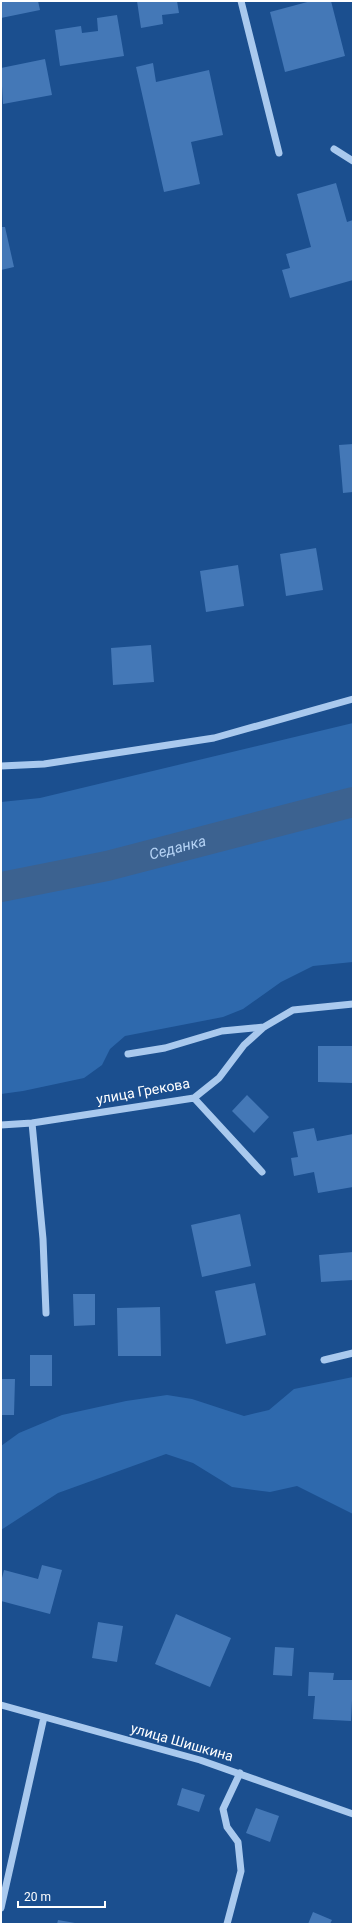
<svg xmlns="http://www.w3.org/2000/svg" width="354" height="1925" font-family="Roboto,sans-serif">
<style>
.green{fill:#2e69ad}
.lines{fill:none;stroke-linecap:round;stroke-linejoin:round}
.canal{stroke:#3c6290;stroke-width:30}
.building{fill:#4478b7}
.minor{stroke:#a9c9ee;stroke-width:7}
.labels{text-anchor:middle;stroke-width:3;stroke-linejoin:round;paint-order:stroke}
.street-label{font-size:14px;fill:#fff;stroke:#1b4f8f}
.water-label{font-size:15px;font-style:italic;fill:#b5d3f5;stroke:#1b4f8f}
</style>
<rect width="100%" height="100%" fill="#1b4f8f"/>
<!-- green -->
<path class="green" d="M353,723V962L313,966L281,982L243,1009L223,1017L125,1036L110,1049L102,1065L84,1078L23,1091L1,1094V802L40,798Z
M353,1377V1514L297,1486L270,1492L232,1487L193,1463L166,1454L58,1493L1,1530V1446L19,1433L62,1415L126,1401L167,1395L192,1399L244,1416L269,1410L294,1389Z"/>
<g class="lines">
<!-- canal -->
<path class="canal" id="s1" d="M1,887L107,866L353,802"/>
</g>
<!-- building -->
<path class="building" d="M1,1H38L40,10L1,18Z
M137,1H177L179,13L162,15L163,24L141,28Z
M311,1H331L345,56L285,72L270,12Z
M117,15L124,56L60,66L55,30L81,26L82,33L98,31L97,18Z
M45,59L52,95L3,104L1,68Z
M153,63L156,82L209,70L223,135L191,142L200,184L164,192L136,67Z
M336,183L347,222L353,220V280L290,298L282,270L290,268L286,254L311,247L297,194Z
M1,227H5L14,267L1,270Z
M353,444V492L343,493L339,445Z
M316,548L323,590L286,596L280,554Z
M238,565L244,606L206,612L200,571Z
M151,645L154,682L113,685L111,648Z
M318,1046H353V1083L318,1082Z
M247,1095L269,1117L254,1133L232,1111Z
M314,1128L317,1141L353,1134V1187L318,1193L314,1172L294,1176L291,1158L298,1157L293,1132Z
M240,1214L251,1266L202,1277L191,1225Z
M353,1252V1280L321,1282L319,1255Z
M255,1283L266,1335L226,1344L215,1291Z
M73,1294H95V1325L74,1326Z
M160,1307L161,1356H118L117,1308Z
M30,1355H52V1386H30Z
M1,1379H15L14,1415H1Z
M42,1565L62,1570L50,1614L1,1601V1582L4,1570L38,1579Z
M176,1614L231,1638L210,1687L155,1664Z
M98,1622L123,1626L117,1662L92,1658Z
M275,1647L294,1648L292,1676L273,1675Z
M309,1672L334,1673L333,1680H353L351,1721L313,1719L315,1696H308Z
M182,1788L205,1795L199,1812L177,1805Z
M256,1808L279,1816L270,1842L246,1833Z
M313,1912L332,1920L330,1924H308Z
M58,1920L75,1923V1924H57Z"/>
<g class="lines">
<!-- minor -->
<path class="minor" d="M241,1L279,153
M334,149L353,161
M1,766L44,764L214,738L353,699
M128,1054L165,1048L222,1031L264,1027
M194,1098L262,1172
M32,1123L43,1239L46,1313
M1,1125L32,1123L194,1098L219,1078L244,1045L264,1027L293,1010L353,1004
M324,1360L353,1353
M1,1705L200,1760L353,1814
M1,1908L44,1717
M227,1924L241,1871L238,1842L227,1827L223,1809L240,1773"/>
</g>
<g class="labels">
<!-- street labels -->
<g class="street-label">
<text transform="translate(143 1091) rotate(-10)" y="5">улица Грекова</text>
<text transform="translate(182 1742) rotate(16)" y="5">улица Шишкина</text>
</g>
<!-- water labels -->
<g class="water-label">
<text dy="5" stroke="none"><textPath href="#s1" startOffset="181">Седанка</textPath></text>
</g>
</g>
<!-- border -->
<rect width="354" height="1925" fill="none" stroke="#ffffff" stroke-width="4"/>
<!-- scale -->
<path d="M18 1901v6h87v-6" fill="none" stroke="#ffffff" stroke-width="2"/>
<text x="24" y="1901" font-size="12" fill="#ffffff" stroke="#1b4f8f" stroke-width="3" paint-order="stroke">20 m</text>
</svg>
